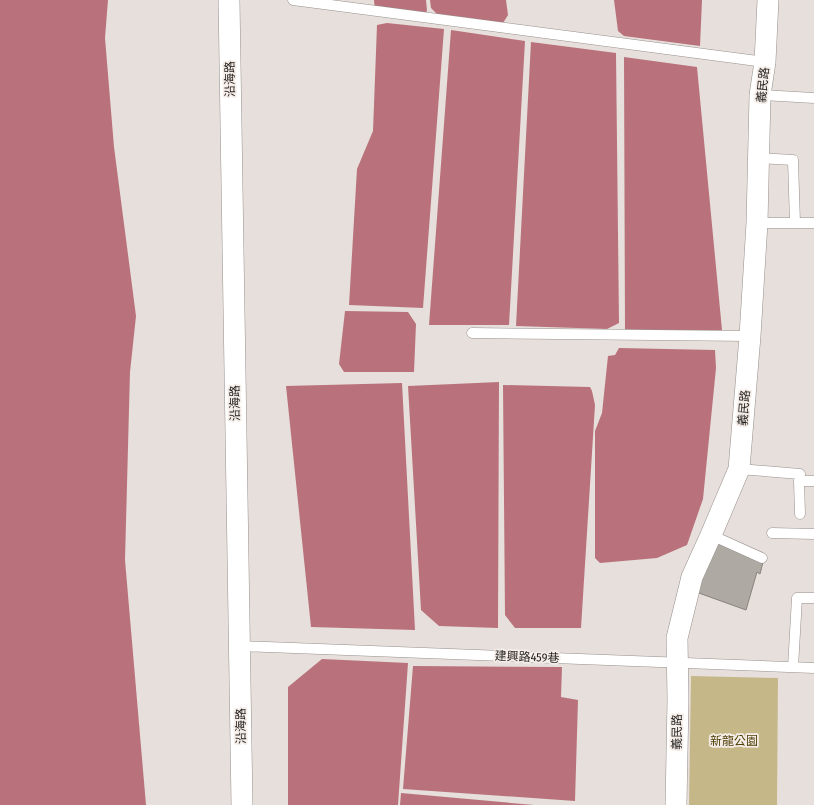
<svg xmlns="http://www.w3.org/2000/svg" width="814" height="805" font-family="'Fira Sans Condensed','Noto Sans TC',sans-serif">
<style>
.green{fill:#c6b789}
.water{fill:#b9727b}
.building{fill:#aea9a3;stroke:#88837d}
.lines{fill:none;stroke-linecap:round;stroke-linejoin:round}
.lane-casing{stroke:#97908c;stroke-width:11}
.street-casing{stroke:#97908c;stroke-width:22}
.lane{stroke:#fff;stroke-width:10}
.street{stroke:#fff;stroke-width:21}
.labels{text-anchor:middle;stroke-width:3.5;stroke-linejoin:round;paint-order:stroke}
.street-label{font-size:12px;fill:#201e1c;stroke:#f5ede8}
.park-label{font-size:12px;fill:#4e3e05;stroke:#f5ede8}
</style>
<rect width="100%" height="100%" fill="#e7dfdb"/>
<!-- green -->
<path class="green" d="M691,676L778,678L777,805H689Z"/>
<!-- water -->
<path class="water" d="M0,0H108L105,38L114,147L136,316L130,372L125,560L146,805H0Z
M374,0H426L427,11L422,16L375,12Z
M430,0H506L508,15L503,23L437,14L431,8Z
M614,0H702L700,46L624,36L618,31Z
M387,23L444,29L423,308L349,305L357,169L373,131L377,25Z
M451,30L525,41L509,325H429Z
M531,42L616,53L619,323L607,329L516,326Z
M624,57L697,67L722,330L713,338L625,331Z
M345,311L408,312L416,324L414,372H344L339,364Z
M619,348L715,350L716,368L703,499L687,545L657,558L600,563L595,558V431L602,413L608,356L615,355Z
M499,382L498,628L439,626L421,610L408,386Z
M402,383L415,630L311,627L286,386Z
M503,385L590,387L592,391L595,405L581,628H515L505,615Z
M322,659L408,663L398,805H288V687Z
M413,666L562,667L561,697L578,700L575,801L403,789Z
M401,793L534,805H400Z"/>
<!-- building -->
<path class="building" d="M716,542L763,562L760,574L757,572L746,610L696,592Z"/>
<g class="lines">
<defs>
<path id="lane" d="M293,0L765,62
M760,95L814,98
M759,158L793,160L795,223
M757,223H814
M472,333L750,336
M739,469L800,474L799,481
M800,514L799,481H814
M772,533L814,534
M711,535L762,558
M239,646L814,668
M793,667L797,598H814"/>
<path id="street" d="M229,0L242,805
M676,805L678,700L677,638L692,577L711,535L739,469L750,336L757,223L760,95L765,62L768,0"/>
</defs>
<!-- lane casing -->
<use href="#lane" class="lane-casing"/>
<!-- street casing -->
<use href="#street" class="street-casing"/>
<!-- lane -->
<use href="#lane" class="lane"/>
<!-- street -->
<use href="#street" class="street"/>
</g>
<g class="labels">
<!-- street labels -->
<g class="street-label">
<text transform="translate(230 79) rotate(-91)" y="4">沿海路</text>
<text transform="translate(763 85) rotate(-84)" y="4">義民路</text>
<text transform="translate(235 403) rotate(-91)" y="4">沿海路</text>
<text transform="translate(744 408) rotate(-85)" y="4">義民路</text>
<text transform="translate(527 657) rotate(2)" y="4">建興路459巷</text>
<text transform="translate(241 726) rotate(-91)" y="4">沿海路</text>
<text transform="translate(677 732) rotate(-89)" y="4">義民路</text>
</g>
<!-- park labels -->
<g class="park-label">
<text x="734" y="745">新龍公園</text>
</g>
</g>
</svg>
